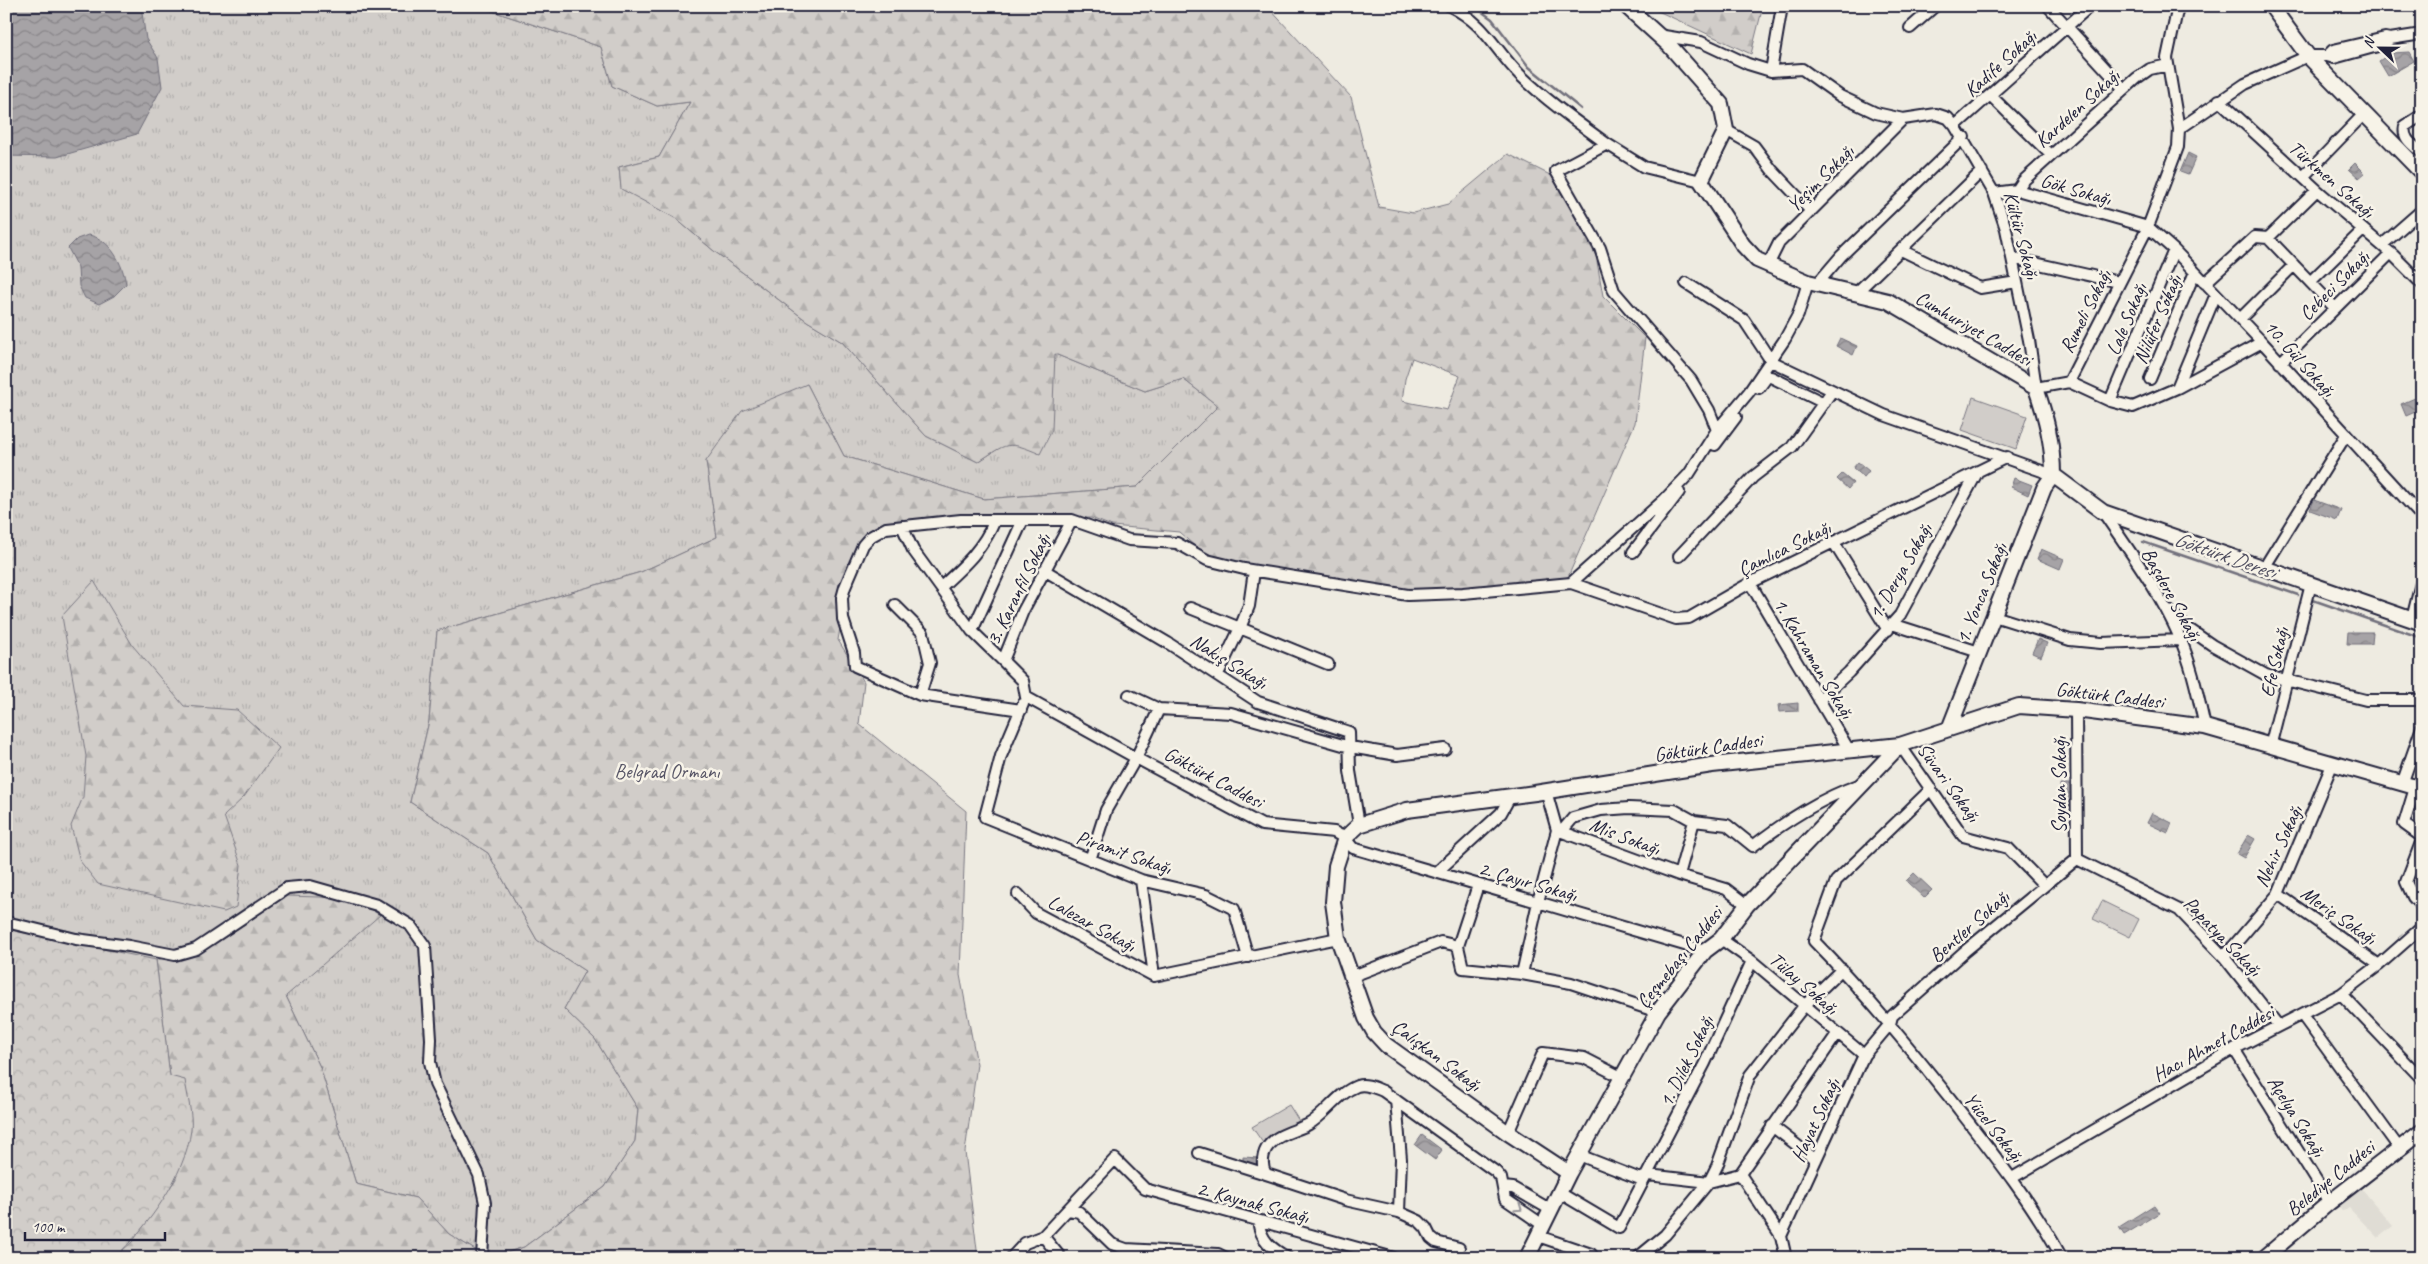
<svg xmlns="http://www.w3.org/2000/svg" width="2428" height="1264" font-family="Caveat,sans-serif">
<style>
.built{fill:#dfdcd4}
.grass{fill:url(#grass-tufts);stroke:#7a7882}
.forest{fill:url(#forest-firs);stroke:#7a7882;fill-rule:evenodd}
.park{fill:url(#park-crowns);stroke:#7a7882}
.garden{fill:#d1cdc9;stroke:#7a7882}
.water{fill:url(#water-waves);stroke:#716f7b}
.lines{fill:none;stroke-linecap:round;stroke-linejoin:round}
.stream{stroke:#716f7b;stroke-width:2.5}
.street-casing{stroke:#22223b;stroke-width:14}
.secondary-casing{stroke:#22223b;stroke-width:18}
.street{stroke:#f7f3e8;stroke-width:10}
.secondary{stroke:#f7f3e8;stroke-width:14}
.oneway{stroke:#97959a}
.labels{text-anchor:middle;stroke-width:5;stroke-linejoin:round;paint-order:stroke}
.street-label{font-size:20px;fill:#22223b;stroke:#f7f3e8}
.park-label{font-size:20px;fill:#575566;stroke:#f7f3e8}
.water-label{font-size:21px;font-style:italic;fill:#504f60;stroke:#f7f3e8}
</style>
<defs>
<pattern id="grass-tufts" width="24" height="20" patternUnits="userSpaceOnUse" patternTransform="scale(1.25)"><rect width="24" height="20" fill="#d1cdc9"/><path d="M3 7l-1-3M5 7V3M7 7l1-3M15 17l-1-3M17 17v-4M19 17l1-3" fill="none" stroke="#b3b0ae"/></pattern>
<pattern id="forest-firs" width="22" height="20" patternUnits="userSpaceOnUse" patternTransform="scale(1.25)"><rect width="22" height="20" fill="#d1cdc9"/><path d="M5 1l3.5 6h-7zM16 11l3.5 6h-7z" fill="#b3b0ae"/></pattern>
<pattern id="park-crowns" width="20" height="18" patternUnits="userSpaceOnUse" patternTransform="scale(1.25)"><rect width="20" height="18" fill="#d1cdc9"/><path d="M2 6a3 3 0 1 1 6 0M12 15a3 3 0 1 1 6 0" fill="none" stroke="#b3b0ae"/></pattern>
<pattern id="water-waves" width="16" height="10" patternUnits="userSpaceOnUse" patternTransform="scale(1.25)"><rect width="16" height="10" fill="#a6a3a6"/><path d="M0 5q4-4 8 0t8 0" fill="none" stroke="#878488"/></pattern>
</defs>
<rect width="100%" height="100%" fill="#eeebe1"/>
<filter id="ink" filterUnits="userSpaceOnUse"><feTurbulence type="fractalNoise" baseFrequency=".02" numOctaves="2"/><feDisplacementMap in="SourceGraphic" scale="10" xChannelSelector="R" yChannelSelector="G"/><feConvolveMatrix kernelMatrix="1 2 1 2 8 2 1 2 1" color-interpolation-filters="sRGB"/></filter>
<g filter="url(#ink)">
<!-- built -->
<path class="built" d="M2357,1183L2393,1226L2378,1238L2349,1208L2342,1210L2336,1203Z"/>
<!-- grass -->
<path class="grass" d="M6,6H477L601,47L612,86L657,106L690,102L659,157L619,167L621,188L675,218L714,251L807,321L842,342L926,436L978,462L1004,445H1017L1055,354L1145,391L1183,379L1218,406L1137,487L984,499L844,456L807,384L706,461L717,537L641,572L437,631L429,721L410,802L488,853L537,940L585,971L564,1009L595,1039L638,1109L635,1141L605,1187L524,1247L488,1258L449,1234L416,1198L356,1184L320,1067L286,996L287,896L213,945L157,961L114,1258H6Z"/>
<!-- forest -->
<path class="forest" d="M477,6H1267L1351,97L1379,207L1413,213L1448,204L1508,154L1554,177L1596,256L1603,296L1645,338L1635,423L1568,577L1497,591H1404L1266,572L1206,556L1179,532L1112,526L1091,518L965,521L885,531L862,551L845,598L838,640L864,682L859,724L966,811L960,975L977,1064L965,1152L978,1258H493L524,1247L605,1187L635,1141L638,1109L595,1039L564,1009L585,971L537,940L488,853L410,802L429,721L437,631L641,572L717,537L706,461L742,411L807,384L844,456L984,499L1137,487L1218,406L1183,379L1145,391L1055,354L1052,430L1040,454C1007,440 1007,443 978,462L926,436L842,342L807,321L714,251L675,218L621,189L619,167L659,157L690,102L657,106L612,86L601,47ZM1412,358L1460,376L1447,410L1402,401L1405,379Z
M1647,6H1763L1751,54Z
M94,581L133,646L184,706L237,710L279,748L244,797L224,816L241,865L236,907L224,912L98,884L80,861L71,826L83,797L86,756L62,616Z
M287,896L351,898L380,915L286,996L320,1067L356,1184L416,1198L449,1234L488,1258H114L133,1241L176,1179L170,1077L156,960L213,945Z"/>
<!-- park -->
<path class="park" d="M6,929L156,960L170,1076L185,1080C187,1095 193,1115 191,1130C185,1176 148,1227 114,1258H6Z"/>
<!-- garden -->
<path class="garden" d="M1973,397L2027,416L2016,449L1962,430Z
M2102,901L2139,919L2130,937L2093,919Z
M1289,1105L1299,1121L1263,1143L1252,1127Z"/>
<!-- water -->
<path class="water" d="M6,6H141L146,39L158,58L162,87L137,134L57,157L6,156Z
M2409,52L2414,61L2388,76L2379,61L2391,53Z
M2188,153L2196,157L2188,175L2180,172Z
M2355,163L2365,173L2359,178L2349,169Z
M88,235C110,238 123,264 126,284L114,296L99,304L85,298L79,286L78,267L68,248L77,239Z
M1840,338L1857,346L1853,355L1836,346Z
M2422,395V409L2406,416L2401,404Z
M1858,462L1869,471L1864,477L1853,468Z
M1842,474L1853,483L1848,489L1837,479Z
M2014,478L2032,485L2028,495L2011,487Z
M2314,500L2341,510L2337,520L2310,510Z
M2041,549L2064,559L2060,569L2037,559Z
M2348,632H2373L2372,644H2347Z
M2038,639L2047,643L2041,657L2032,653Z
M1798,703V711L1779,712L1778,705Z
M2060,784H2071L2072,806L2061,807Z
M2152,813L2172,823L2168,833L2147,823Z
M2248,835L2255,839L2244,858L2237,854Z
M1914,873L1932,890L1924,898L1906,881Z
M1422,1135L1442,1150L1435,1160L1415,1145Z
M1243,1157L1259,1158L1258,1166L1243,1165Z
M2154,1205L2160,1213L2124,1235L2119,1227Z"/>
<g class="lines">
<!-- stream -->
<path class="stream" d="M1474,6L1492,19L1529,67L1581,109
M2143,542L2298,595
M2313,600L2422,638"/>
<defs>
<path id="street" d="M1450,6C1487,25 1493,48 1520,75C1547,101 1577,122 1607,144
M2048,6L2124,89
M1910,28L1935,6
M1658,35L1701,42L1748,64L1771,71L1802,69L1840,96L1876,113L1903,119L1936,114L1948,118L1955,126L1994,193L2006,229L2029,340L2036,388L2069,382L2148,227L2178,147L2179,129L2167,58L2178,6
M2327,56L2333,50L2385,38L2390,39L2422,34
M1771,71L1782,6
M1990,95L2051,155
M2219,100L2317,190L2393,255L2422,284
M2422,115L2405,126C2402,139 2413,145 2422,153
M1955,126L2090,6
M2179,129L2245,84L2308,56H2327L2334,58L2385,44L2390,39
M1726,130L1754,146L1772,170L1811,211
M2303,177L2363,115
M1701,181L1644,167L1607,144L1556,171L1600,248L1614,291L1691,380L1709,410L1717,430
M2017,190L2023,181L2137,78L2150,69L2168,65
M1994,193L2017,190L2148,227L2174,250L2262,342L2422,517
M2268,238L2335,308
M2382,245L2422,210
M1901,250L1980,288L2017,282
M2012,258L2119,282
M1768,265L1779,243L1903,119
M2310,282L2363,230
M1686,283L1744,320L1771,361L1884,415L2053,475
M2205,283L2255,237L2268,238L2317,190
M1817,284L1841,256L1964,137
M1856,293L1982,171
M2240,319L2294,265
M2280,363L2391,253
M2150,379L2195,272
M2069,382L2110,401L2133,407L2177,388L2262,342
M1759,388L1767,377H1771L1824,403
M2177,388L2216,294
M2110,401L2174,250
M1715,445L1736,417
M2103,512C2130,552 2160,592 2179,636C2192,665 2198,696 2205,727
M902,526L913,550L972,631L1003,661
M1834,543L1888,630
M1633,552L1679,492
M1679,556L1753,477L1792,447L1832,391
M2264,568L2346,435
M1044,570L1168,643L1258,702L1349,732L1350,771L1359,825
M1254,571L1249,606L1240,628L1328,664
M1571,583L1664,500L1689,474L1717,430L1749,392L1785,339L1798,315L1808,282
M1750,583L1849,750
M941,587C964,566 983,549 995,520
M895,605L923,633L930,663L920,695
M2164,606L2186,627L2212,645L2266,675L2366,700H2422
M1190,608L1240,628L1218,674
M1994,616L2070,640L2101,643L2180,640
M2412,619L2422,579
M1892,624L1979,652
M972,631L1023,520
M1129,695L1159,709L1231,713L1350,747L1397,755L1445,749
M1026,697L1136,758L1262,825L1334,832L1345,838L1353,848L1705,951
M1026,697L1023,681L1003,661L1023,611L1072,520
M1819,700L1849,672L1900,615L1978,471
M1023,704L1001,756L985,817L1141,880L1206,895L1234,909L1248,957
M1021,710L920,695L855,666L854,653L843,619L842,598L845,587L863,545L870,537L886,528L961,520H1072L1129,540L1177,543L1207,560L1244,569L1408,595L1463,593L1571,583L1676,619L1689,618L1750,583L2007,457
M2076,710L2077,859
M1900,745L1963,836L2008,848L2044,885
M2270,747L2311,584
M2402,784L2422,727
M2415,788L2404,824L2422,837
M1931,789L1836,881L1814,941C1864,992 1909,1047 1953,1102C1992,1152 2032,1202 2062,1258
M1557,830L1679,875L1726,889L1747,905
M1562,831L1573,818L1601,810L1629,808L1674,810L1694,821L1727,825L1753,846C1787,820 1821,798 1861,784
M2422,840L2406,882L2413,897L2422,907
M2077,859L2179,910L2224,957L2278,1025
M1090,860L1106,810L1136,758L1159,709
M1437,872L1501,813L1511,795
M1679,875L1694,821
M1141,880L1154,976
M1478,885L1458,946L1463,968L1522,974L1571,983L1658,1012
M1018,894L1036,913L1154,976
M2278,894L2379,965
M6,922L76,939L129,946L175,955L196,949L287,888L310,886L377,905L410,925L425,946L431,1039L430,1062L435,1084L479,1175L485,1203L482,1258
M1721,939L1752,961L1864,1055
M2224,957L2278,894L2332,765
M1522,974L1538,902L1557,830L1546,791
M1154,976L1338,938
M1353,976L1441,942L1458,946
M2341,994L2422,1079
M2302,1015L2399,1148
M2234,1049L2330,1202
M1396,1100L1401,1159L1399,1212
M1772,1126L1816,1160
M1508,1133L1543,1053L1584,1058L1621,1077
M1199,1153L1266,1174
M1579,1155L1640,1179L1648,1175
M1740,1174L1781,1236L1786,1258
M1648,1175L1709,1182L1740,1174L1837,1034
M2012,1178L2234,1049L2341,994L2379,965L2422,927
M1503,1187L1513,1188L1551,1210
M1560,1193L1619,1228L1705,1063L1752,961
M1069,1210L1079,1212L1112,1244L1126,1249L1218,1254L1226,1258
M1258,1221C1261,1241 1271,1248 1288,1258
M1043,1236L1061,1258
M1538,1236L1591,1254L1594,1258
M1781,1236L1864,1055L1890,1024L1892,1016L1965,951L2077,859
M1459,1248L1436,1242L1431,1238L1426,1228L1419,1221L1399,1212L1345,1200L1266,1174C1261,1166 1262,1153 1269,1145C1278,1134 1296,1131 1309,1124C1326,1114 1338,1093 1357,1086C1366,1083 1375,1088 1383,1091L1496,1172L1501,1178L1505,1199L1543,1225
M1011,1258L1025,1243L1043,1236L1115,1159L1145,1189L1394,1258
M1637,1258L1665,1235L1709,1182L1717,1166L1750,1075L1804,1006L1842,969"/>
<path id="secondary" d="M1626,6L1669,45L1721,104L1726,130L1701,181L1743,245L1757,260L1808,282L1888,301L2036,388C2046,417 2053,444 2053,475
M2271,6L2308,56L2422,173
M2053,475L2103,512L2422,623
M1949,729L2044,488L2053,475
M1569,1173L1508,1133L1386,1045L1374,1032L1366,1018L1338,938L1333,902L1336,866L1345,838L1359,825L1407,810L1535,793L1712,765L1900,745L2019,706L2076,710L2205,727L2422,789
M1527,1258L1569,1173L1658,1012L1705,951L1721,939L1747,905L1900,745
M2264,1258L2330,1202L2422,1131"/>
</defs>
<!-- street casing -->
<use href="#street" class="street-casing"/>
<!-- secondary casing -->
<use href="#secondary" class="secondary-casing"/>
<!-- street -->
<use href="#street" class="street"/>
<!-- secondary -->
<use href="#secondary" class="secondary"/>
</g>
<!-- one-way arrows -->
<defs><path id="oneway-chevron" d="M-2-3.5L2.5 0L-2 3.5" fill="none" stroke-width="1.6" stroke-linecap="round" stroke-linejoin="round" transform="scale(1.25)"/></defs>
<use class="oneway" href="#oneway-chevron" transform="translate(1519 1208) rotate(35)"/>
</g>
<g class="labels">
<!-- street labels -->
<g class="street-label">
<text transform="translate(2000 63) rotate(-42)" y="7">Kadife Sokağı</text>
<text transform="translate(2077 108) rotate(-42)" y="7">Kardelen Sokağı</text>
<text transform="translate(1820 178) rotate(-45)" y="7">Yeşim Sokağı</text>
<text transform="translate(2332 179) rotate(41)" y="7">Türkmen Sokağı</text>
<text transform="translate(2076 189) rotate(16)" y="7">Gök Sokağı</text>
<text transform="translate(2022 235) rotate(75)" y="7">Kültür Sokağı</text>
<text transform="translate(2334 285) rotate(-45)" y="7">Cebeci Sokağı</text>
<text transform="translate(2085 311) rotate(-63)" y="7">Rumeli Sokağı</text>
<text transform="translate(2126 319) rotate(-67)" y="7">Lale Sokağı</text>
<text transform="translate(2157 319) rotate(-67)" y="7">Nilüfer Sokağı</text>
<text transform="translate(1974 328) rotate(30)" y="7">Cumhuriyet Caddesi</text>
<text transform="translate(2300 358) rotate(48)" y="7">10. Gül Sokağı</text>
<text transform="translate(1784 548) rotate(-26)" y="7">Çamlıca Sokağı</text>
<text transform="translate(1900 571) rotate(-60)" y="7">1. Derya Sokağı</text>
<text transform="translate(1018 589) rotate(-64)" y="7">3. Karanfil Sokağı</text>
<text transform="translate(1981 593) rotate(-68)" y="7">1. Yonca Sokağı</text>
<text transform="translate(2172 594) rotate(61)" y="7">Başdere Sokağı</text>
<text transform="translate(1814 658) rotate(59)" y="7">1. Kahraman Sokağı</text>
<text transform="translate(1229 661) rotate(32)" y="7">Nakış Sokağı</text>
<text transform="translate(2274 662) rotate(-77)" y="7">Efe Sokağı</text>
<text transform="translate(2110 695) rotate(7)" y="7">Göktürk Caddesi</text>
<text transform="translate(1708 747) rotate(-8)" y="7">Göktürk Caddesi</text>
<text transform="translate(1214 777) rotate(28)" y="7">Göktürk Caddesi</text>
<text transform="translate(1949 782) rotate(54)" y="7">Süvari Sokağı</text>
<text transform="translate(2059 785) rotate(-90)" y="7">Soydan Sokağı</text>
<text transform="translate(1625 836) rotate(21)" y="7">Mis Sokağı</text>
<text transform="translate(2278 846) rotate(-65)" y="7">Nehir Sokağı</text>
<text transform="translate(1124 852) rotate(19)" y="7">Piramit Sokağı</text>
<text transform="translate(1528 881) rotate(16)" y="7">2. Çayır Sokağı</text>
<text transform="translate(2339 915) rotate(35)" y="7">Meriç Sokağı</text>
<text transform="translate(1092 923) rotate(29)" y="7">Lalezar Sokağı</text>
<text transform="translate(1969 926) rotate(-41)" y="7">Bentler Sokağı</text>
<text transform="translate(2223 936) rotate(46)" y="7">Papatya Sokağı</text>
<text transform="translate(1679 957) rotate(-51)" y="7">Çeşmebaşı Caddesi</text>
<text transform="translate(1804 983) rotate(41)" y="7">Tülay Sokağı</text>
<text transform="translate(2213 1043) rotate(-29)" y="7">Hacı Ahmet Caddesi</text>
<text transform="translate(1437 1055) rotate(37)" y="7">Çalışkan Sokağı</text>
<text transform="translate(1686 1061) rotate(-64)" y="7">1. Dilek Sokağı</text>
<text transform="translate(2297 1116) rotate(58)" y="7">Açelya Sokağı</text>
<text transform="translate(1815 1120) rotate(-65)" y="7">Hayat Sokağı</text>
<text transform="translate(1994 1127) rotate(52)" y="7">Yücel Sokağı</text>
<text transform="translate(2330 1178) rotate(-39)" y="7">Belediye Caddesi</text>
<text transform="translate(1253 1202) rotate(15)" y="7">2. Kaynak Sokağı</text>
</g>
<!-- park labels -->
<g class="park-label">
<text x="667" y="778">Belgrad Ormanı</text>
</g>
<!-- water labels -->
<g class="water-label">
<text transform="translate(2225 555) rotate(19)" y="7">Göktürk Deresi</text>
</g>
</g>
<!-- margin -->
<rect width="2428" height="1264" fill="none" stroke="#f7f3e8" stroke-width="25"/>
<rect x="12" y="12" width="2403" height="1239" fill="none" stroke="#22223b" stroke-width="2" filter="url(#ink)"/>
<!-- north arrow -->
<g transform="translate(2380 48) rotate(292)" stroke="#f7f3e8" stroke-width="4" paint-order="stroke">
<path d="M0-4L9 19L0 12L-9 19Z" fill="#22223b"/>
<text y="-8" font-size="14" font-weight="bold" text-anchor="middle" fill="#22223b">N</text>
</g>
<!-- scale -->
<path d="M25 1232v8h140v-8" fill="none" stroke="#22223b" stroke-width="2.5"/>
<text x="32" y="1232" font-size="15" fill="#22223b" stroke="#f7f3e8" stroke-width="4" paint-order="stroke">100 m</text>
</svg>
